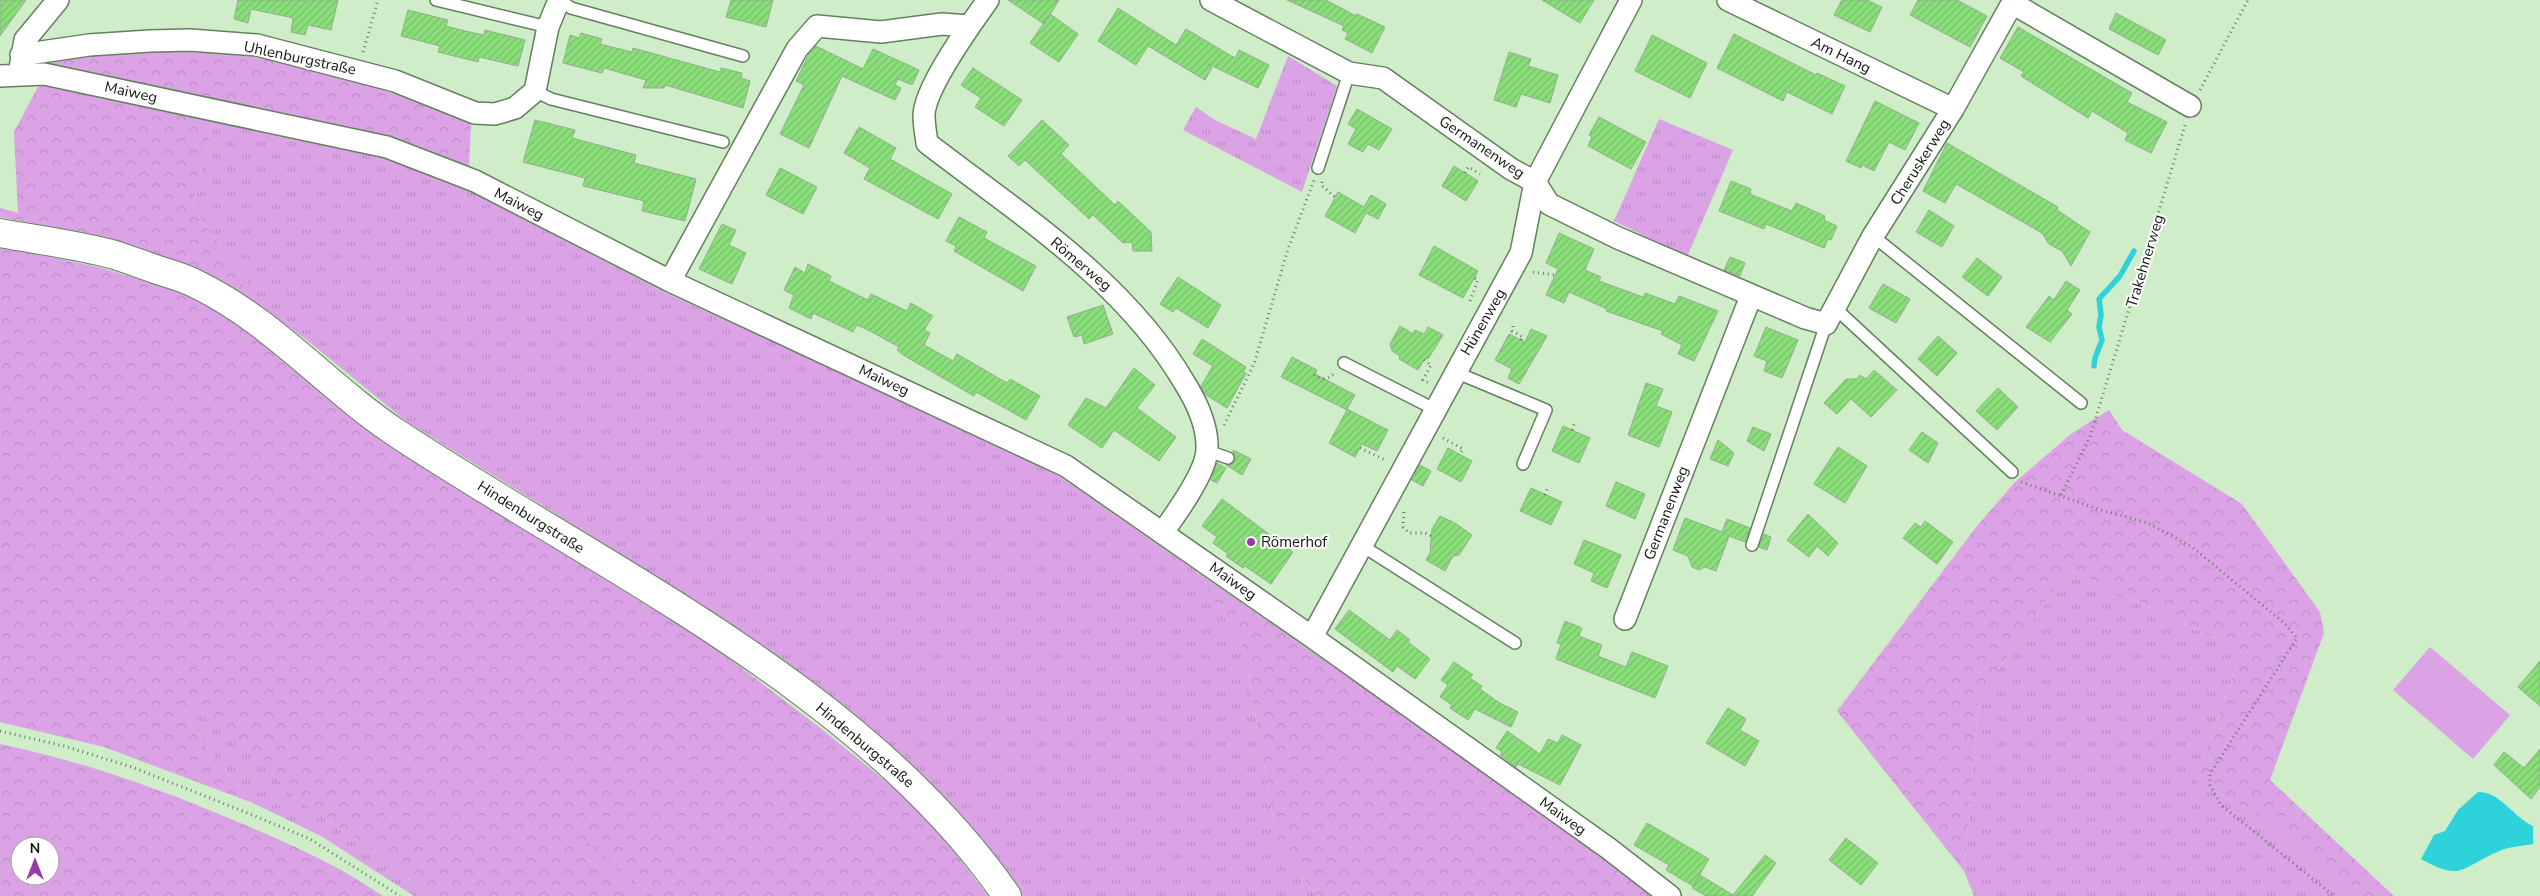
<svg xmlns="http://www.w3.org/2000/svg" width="2540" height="896" font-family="'Nunito Sans',sans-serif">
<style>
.grass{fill:url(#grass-tufts)}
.forest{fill:url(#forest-crowns);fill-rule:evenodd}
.pitch{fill:#dba3e6}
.water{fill:#2dd2db}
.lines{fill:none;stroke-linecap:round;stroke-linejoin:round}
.stream{stroke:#2dd2db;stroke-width:5.5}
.building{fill:url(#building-hatch);stroke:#92af8c}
.service-casing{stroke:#64805f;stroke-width:14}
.minor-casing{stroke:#64805f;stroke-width:24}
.secondary-casing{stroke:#64805f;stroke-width:30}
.path{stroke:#687c64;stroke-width:3;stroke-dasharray:1 4;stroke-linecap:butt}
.service{stroke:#fff;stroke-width:11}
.minor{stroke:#fff;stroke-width:21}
.secondary{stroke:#fff;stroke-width:28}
.poi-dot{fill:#963ca7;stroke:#fff;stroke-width:2}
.labels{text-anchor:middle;stroke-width:4;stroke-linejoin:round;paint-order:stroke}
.street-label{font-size:15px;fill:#0e190c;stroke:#fff}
.poi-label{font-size:15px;fill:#0e190c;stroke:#fff;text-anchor:start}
</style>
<defs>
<pattern id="grass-tufts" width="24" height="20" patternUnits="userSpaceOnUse" patternTransform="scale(1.25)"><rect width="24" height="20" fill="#dba3e6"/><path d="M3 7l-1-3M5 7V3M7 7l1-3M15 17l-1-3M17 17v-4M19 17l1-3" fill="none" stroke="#bb8cc4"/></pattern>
<pattern id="forest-crowns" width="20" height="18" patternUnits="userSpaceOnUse" patternTransform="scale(1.25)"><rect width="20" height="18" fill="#dba3e6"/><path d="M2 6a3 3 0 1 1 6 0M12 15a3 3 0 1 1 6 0" fill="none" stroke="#bb8cc4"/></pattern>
<pattern id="building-hatch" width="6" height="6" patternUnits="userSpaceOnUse" patternTransform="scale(1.25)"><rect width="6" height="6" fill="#8adf7b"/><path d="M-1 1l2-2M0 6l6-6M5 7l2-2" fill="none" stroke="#76bf69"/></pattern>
</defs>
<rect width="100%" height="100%" fill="#ceedc8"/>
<!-- grass -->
<path class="grass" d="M1288,56L1337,86L1302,192L1183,130L1196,107L1215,120L1256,139Z
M1659,119L1733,150L1687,257L1614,221Z
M214,122L384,156L466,189L664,292L960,428L1059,476L1197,572L1244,650L1278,846L1317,896H1023L965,819L921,774L844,707L666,582L407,422L308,341L240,292L247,281L192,207Z
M2069,569L2241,651L2196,782L2255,813L2359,896H1974L1964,871L1979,697Z
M203,704L295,797L384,858L431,896H414L321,836L253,803L196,735L184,712Z
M583,838L653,896H631L577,850Z"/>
<!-- forest -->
<path class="forest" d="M178,51C205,53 234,54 261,58C334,70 404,96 471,124L469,167L45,62L86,56Z
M39,85L61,87L214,122L192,207L247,281L240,292L202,272L112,240L0,217V208L18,213L14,132Z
M0,246L102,268L187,294L226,315L386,444L710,644L819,727L899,792L939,832L988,896H653L583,839L577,850L631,896H431L384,858L295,797L203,705L184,712L196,735L253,803L104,747L0,722Z
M2109,410L2122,430L2242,504L2320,612L2324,633L2270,780L2394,896H2359L2255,813L2196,782L2241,651L2069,569L1979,697L1964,871L1837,711L1977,526L2015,482L2071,434Z
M1197,572L1488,774L1656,896H1317L1278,846L1244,650Z
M0,744C82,761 161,789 238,822C288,843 338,865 383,896H0ZM20,846H50V876H20Z"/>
<!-- pitch -->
<path class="pitch" d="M2430,647L2510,715L2473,759L2393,690Z"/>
<!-- water -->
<path class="water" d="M2478,792C2501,792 2513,817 2533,826V844C2521,846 2506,847 2495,853C2460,869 2461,881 2421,859L2434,835L2445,831L2458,810Z"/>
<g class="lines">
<!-- stream -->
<path class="stream" d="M2094,366L2095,358L2102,340L2099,327L2101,315L2099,299L2120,276L2134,251"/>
</g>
<!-- building -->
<path class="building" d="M0,0H26L0,36Z
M238,0H338L331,30L308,25L305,35L291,32L293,18L251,9L248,23L234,19Z
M731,0H773L766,27L726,17Z
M1008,0H1059L1044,24Z
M1287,0H1326L1356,16L1357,14L1385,27L1372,53L1345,39L1348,33L1342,30L1344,26Z
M1542,0H1594L1580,23Z
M1842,0H1867L1882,7L1870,32L1834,15Z
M1918,0H1957L1987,16L1970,47L1910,15Z
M1118,8L1176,45L1186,29L1235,58L1239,50L1269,65L1258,88L1208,64L1212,68L1205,80L1148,46L1136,65L1098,41Z
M408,10L448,20L446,26L465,31L484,35L485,30L525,40L518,66L479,57L478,62L438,52L440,46L401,36Z
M2116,13L2166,40L2158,55L2109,29Z
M1050,14L1078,34L1059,62L1030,43Z
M2018,27L2132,93L2127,102L2167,122L2151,153L2125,140L2128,133L2092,111L2088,118L2021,76L2024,72L2000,58Z
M581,33L602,39L600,44L632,52L633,48L720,72L721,68L742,73L741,78L750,81L743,108L665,85L664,88H643L646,80L604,68L602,73L563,63L570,35L579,38Z
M1734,34L1816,75L1817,73L1845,86L1832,114L1787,92L1783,101L1717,68Z
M1652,35L1707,63L1690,98L1635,71Z
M816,46L863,69L873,49L919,70L912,85L898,79L895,85L901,88L895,100L842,76L809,148L780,134L804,85L796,81L809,54Z
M1509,52L1531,59L1528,66L1558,75L1550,103L1521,94L1516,107L1494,100Z
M973,68L1022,100L1004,126L975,107L981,98L961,85Z
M1875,101L1919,123L1905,150L1889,142L1874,171L1862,165L1861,168L1846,161Z
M1357,109L1392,129L1379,150L1368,144L1363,152L1348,144L1356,129L1348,124Z
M1599,117L1646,142L1631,169L1588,146L1592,137L1589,135Z
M535,120L575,130L572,138L636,155L634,163L696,179L685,221L642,211L644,201L583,186L585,178L523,162Z
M1042,120L1069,145L1061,154L1115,205L1118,201L1151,232L1152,251H1133L1132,242L1123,243L1093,215L1089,219L1025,160L1019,166L1008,156Z
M859,127L896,148L890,159L952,194L938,219L864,179L870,168L844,153Z
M1947,143L2058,207L2057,210L2090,232L2071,266L2062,251L2049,244L2042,233L1956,184L1945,203L1923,191Z
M1454,166L1478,181L1466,201L1442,186Z
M780,168L817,187L803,214L766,195Z
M1731,181L1751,189L1750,194L1792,211L1796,203L1825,216L1824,220L1837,226L1831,240L1828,239L1824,248L1766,224L1764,229L1719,211Z
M1338,192L1364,207L1371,195L1386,204L1378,219L1366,213L1355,233L1325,216Z
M1929,210L1954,226L1942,247L1916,232Z
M959,217L987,232L984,238L1036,266L1023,291L954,251L956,246L946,241Z
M722,224L736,230L729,245L746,253L732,284L699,269Z
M1559,233L1594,249L1585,270L1601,277L1599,281L1643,297L1645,293L1675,304L1679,296L1718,311L1694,361L1678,354L1682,345L1661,334L1663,331L1606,311L1607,309L1569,292L1564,303L1546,295L1558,269L1546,263Z
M1434,246L1478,271L1463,298L1419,275Z
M1730,257L1745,263L1740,276L1724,270Z
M1977,258L2002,277L1988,296L1962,277Z
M808,264L831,276L829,281L868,300L871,294L907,311L911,303L933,316L924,330L930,333L924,345L953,361L957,354L1007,383L1010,379L1040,396L1026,420L976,392L974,396L903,355L897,350L899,347L872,332L857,325L853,332L813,313L811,319L789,308L794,295L784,290L795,267L805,273Z
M1178,277L1221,305L1208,328L1176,308L1173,312L1160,304Z
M2066,281L2080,290L2067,310L2072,314L2050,342L2026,327L2049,296L2054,300Z
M1883,284L1910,299L1896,323L1869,308Z
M1103,305L1113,334L1084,344L1082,335L1074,337L1067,317Z
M1400,326L1413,334L1415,330L1424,334L1428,327L1443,335L1428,359L1425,358L1418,370L1399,359L1400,356L1392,351L1390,344Z
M1766,327L1798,340L1782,378L1764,371L1767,361L1754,356Z
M1531,329L1547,336L1519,384L1508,378L1512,369L1495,360L1509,334L1525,342Z
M1938,336L1957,353L1937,376L1918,359Z
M1202,339L1246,367L1243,372L1246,373L1227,408L1206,395L1201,386L1213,366L1193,354Z
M1292,357L1317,370L1315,374L1355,395L1347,409L1388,430L1377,451L1362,444L1355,457L1329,443L1347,410L1281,377Z
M1134,368L1155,385L1137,408L1176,437L1159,461L1114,430L1102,448L1068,425L1086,398L1106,408Z
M1874,370L1897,390L1871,417L1851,399L1837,414L1824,403L1846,379H1857L1860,375L1866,379Z
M1646,383L1663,389L1656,406L1672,412L1659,447L1628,435Z
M1998,388L2018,407L1997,430L1976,411Z
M1563,426L1590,438L1579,463L1552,451Z
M1753,427L1771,434L1764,451L1747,441Z
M1922,432L1938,443L1928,463L1909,450Z
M1718,440L1734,453L1728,466L1710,459Z
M1838,447L1867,466L1845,503L1814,484Z
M1448,448L1472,461L1461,482L1437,469Z
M1233,450L1251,459L1242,475L1226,465H1230L1235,461Z
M1217,463L1226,468L1217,483L1211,480Z
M1420,465L1431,471L1423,486L1412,480Z
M1616,482L1645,494L1635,519L1606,506Z
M1531,488L1562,502L1551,525L1520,511Z
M1222,499L1293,552L1271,584L1245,566L1243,568L1226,556L1228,554L1213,543L1217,537L1202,526Z
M1808,514L1838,543L1828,556L1817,546L1809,557L1787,540Z
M1440,516L1455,523L1472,535L1459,555L1453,556L1445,571L1426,560L1430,553L1432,529Z
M1685,518L1722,532L1727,519L1750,528L1745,542L1729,536L1716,571L1705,567L1699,570L1692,567L1688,556L1673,550Z
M1925,521L1953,542L1937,564L1903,538L1915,523L1921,527Z
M1764,534L1771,537L1767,550L1759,547Z
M1584,540L1621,555L1607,588L1591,581L1594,573L1574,564Z
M1349,610L1390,640L1397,630L1410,640L1408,642L1430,659L1415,679L1397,666L1393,672L1335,629Z
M1565,621L1582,628L1579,636L1602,645L1598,656L1626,667L1632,652L1668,666L1655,698L1556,659L1561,644L1557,643Z
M2540,661V706L2518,687Z
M1454,662L1473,675L1470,678L1482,686L1480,689L1498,702L1518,712L1511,727L1475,709L1468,720L1450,708L1452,705L1440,697L1448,685L1441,680Z
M1728,708L1746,719L1740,730L1759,741L1745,766L1706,743Z
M1507,731L1540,754L1548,739L1558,743L1562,735L1581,745L1560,785L1518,764L1516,767L1500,755L1502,752L1496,748Z
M2540,749V787L2531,799L2494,765L2504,752L2524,768Z
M1647,823L1709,859L1693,886L1666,870L1669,865L1634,845Z
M1846,838L1878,863L1861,885L1829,860Z
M1765,855L1776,863L1752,896H1706L1692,888L1700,875L1733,895Z"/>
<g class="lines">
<defs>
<path id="service" d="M436,0L548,27
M560,0L571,8L743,56
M535,91L551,99L723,142
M1318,168L1349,73
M1873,236L2081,403
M1834,307L2012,472
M1344,363L1436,410
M1455,372L1546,410L1523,464
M1208,451L1228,458
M1361,545L1515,643
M1752,545L1826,324"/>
<path id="minor" d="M988,0C971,24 924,88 924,116C924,125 926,135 927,143C1018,213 1125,281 1184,382C1196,401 1208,425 1207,449C1207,471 1176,514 1163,532
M1211,0L1349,73L1383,78L1511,169L1535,182L1549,204L1618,238L1805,318L1826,324L1873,236L1953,109L2014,0
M1728,0L1953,109
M2012,3L2190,106
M21,55L89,45L150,41L190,40L257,45L395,81L475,113L495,114L515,108L535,91L548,27L559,0
M20,68L25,40L58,0
M0,76L44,74L387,147L475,181L670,281L1066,466L1312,637L1608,848L1670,896
M670,281L797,49L817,26L881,32L942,24L969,26
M1625,619L1751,296
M1312,637L1521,253L1535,182L1631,0"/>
<path id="secondary" d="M0,233C38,240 78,245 115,255C130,260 146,266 161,271C173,275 185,278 196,284C273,321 328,388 398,434C604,570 864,689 1007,896"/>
</defs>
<!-- service casing -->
<use href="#service" class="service-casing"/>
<!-- minor casing -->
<use href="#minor" class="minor-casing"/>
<!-- secondary casing -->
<use href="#secondary" class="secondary-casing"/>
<!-- path -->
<path class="path" d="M363,52L378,0
M2200,90L2248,0
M1465,173L1468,167L1480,174
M1322,182L1321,185L1335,197
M1533,272L1554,275
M1470,301L1478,280L1474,278
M1513,326L1512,331L1523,337L1521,340
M1424,360L1431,365L1423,380L1429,383
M1314,375C1321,380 1329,380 1334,373
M1224,425L1254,364L1288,249L1314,180
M1572,430L1575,422
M1443,438L1463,449L1460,454
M1360,448L1387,461
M2021,482L2098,509L2148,523L2192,547L2284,623L2297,638L2210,774V785L2221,805L2334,896
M1545,495L1548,487
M2061,495L2090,437L2185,125
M1404,512L1403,527L1409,533H1425L1431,536
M0,731L64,746L132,767L250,814L310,839L400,896"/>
<!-- service -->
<use href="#service" class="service"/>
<!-- minor -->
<use href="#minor" class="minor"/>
<!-- secondary -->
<use href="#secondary" class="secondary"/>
</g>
<!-- markers -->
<circle class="poi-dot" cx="1251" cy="542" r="5"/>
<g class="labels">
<!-- street labels -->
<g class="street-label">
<text transform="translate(1841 55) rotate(26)" y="5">Am Hang</text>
<text transform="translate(300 58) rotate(12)" y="5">Uhlenburgstraße</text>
<text transform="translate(131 92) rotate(12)" y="5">Maiweg</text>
<text transform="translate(1482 147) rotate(34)" y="5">Germanenweg</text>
<text transform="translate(1920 162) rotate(-58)" y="5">Cheruskerweg</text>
<text transform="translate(519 204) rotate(27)" y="5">Maiweg</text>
<text transform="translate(2145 261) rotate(-73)" y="5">Trakehnerweg</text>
<text transform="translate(1081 264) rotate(40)" y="5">Römerweg</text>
<text transform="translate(1483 322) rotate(-60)" y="5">Hünenweg</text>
<text transform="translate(884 380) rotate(25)" y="5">Maiweg</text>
<text transform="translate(1666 513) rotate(-69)" y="5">Germanenweg</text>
<text transform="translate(531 517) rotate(32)" y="5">Hindenburgstraße</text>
<text transform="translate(1233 581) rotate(35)" y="5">Maiweg</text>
<text transform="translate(865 745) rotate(40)" y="5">Hindenburgstraße</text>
<text transform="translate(1563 816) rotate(36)" y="5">Maiweg</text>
</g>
<!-- poi labels -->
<g class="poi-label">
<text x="1261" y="547">Römerhof</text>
</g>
</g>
<!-- north arrow -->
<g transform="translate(35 861)"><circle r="24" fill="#ffffff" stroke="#9fa39e"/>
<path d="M0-4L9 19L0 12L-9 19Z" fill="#963ca7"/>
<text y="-8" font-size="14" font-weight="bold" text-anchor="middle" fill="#0e190c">N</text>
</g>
</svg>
